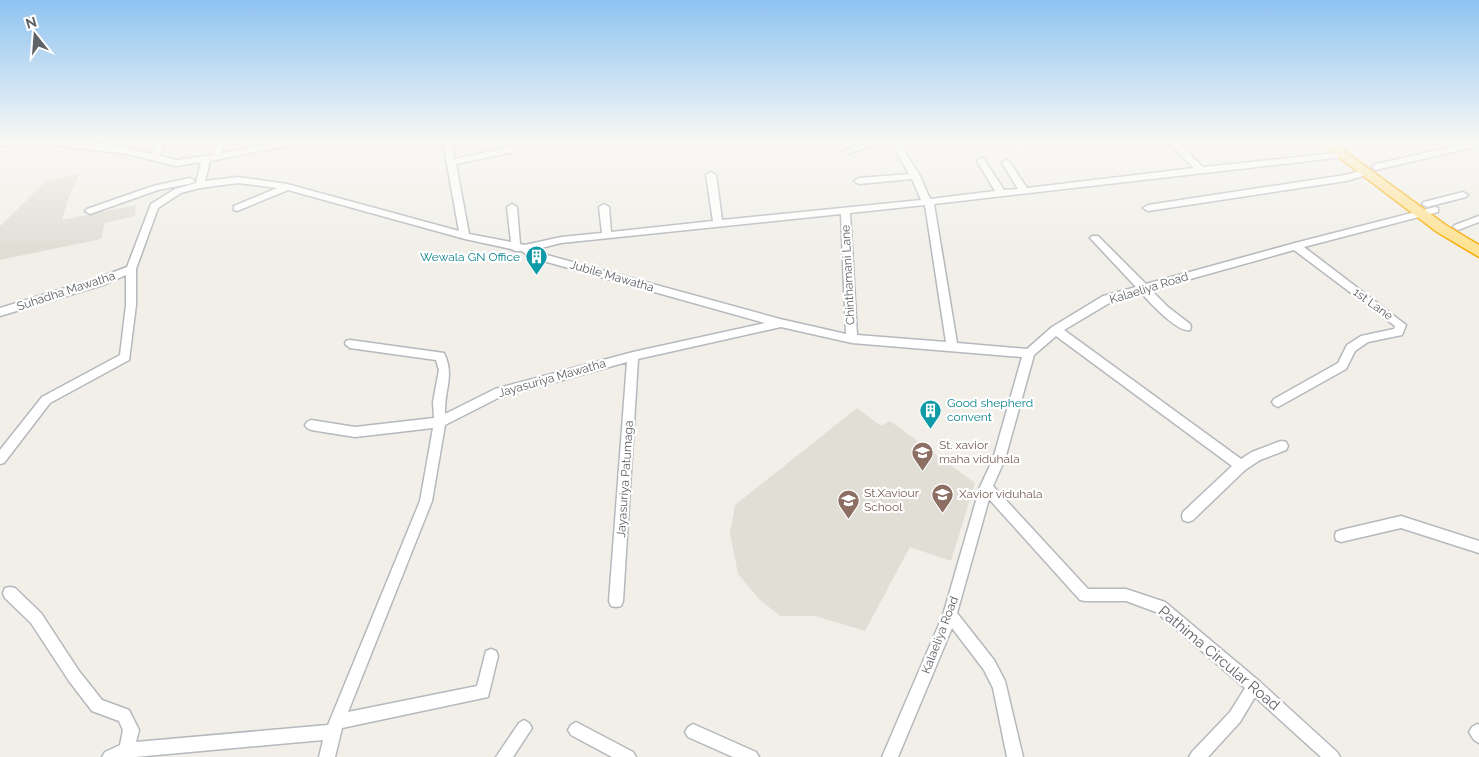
<svg xmlns="http://www.w3.org/2000/svg" width="1479" height="757" font-family="Raleway,sans-serif">
<style>
.education{fill:#e1ded6}
.lines{fill:none;stroke-linecap:round;stroke-linejoin:round}
.minor-casing{stroke:#b5b8bc;stroke-width:3}
.highway-casing{stroke:#f9ab00;stroke-width:3}
.minor{fill:#fff;fill-rule:evenodd}
.highway{fill:#fde293;fill-rule:evenodd}
.labels{text-anchor:middle;stroke-width:4.5;stroke-linejoin:round;paint-order:stroke}
.culture-label{font-size:12px;fill:#0d838f;stroke:#fff;text-anchor:end}
.street-label{font-size:12px;fill:#5f6368;stroke:#fff}
.education-label{font-size:12px;fill:#785e54;stroke:#fff;text-anchor:start}
.near-street-label{font-size:15px;fill:#5f6368;stroke:#fff}
</style>
<rect width="100%" height="100%" fill="#f1efe8"/>
<!-- education -->
<path class="education" d="M80,173L69,197L62,220L136,205L135,216L105,223L101,239L0,260V226L46,181Z
M857,408L881,426L890,421L975,483L951,561L910,547L865,631L815,616H780L760,600L738,574L730,533L735,505Z"/>
<g class="lines">
<defs>
<path id="minor" d="M0,142H34L30,145L0,146Z
M46,142C78,138 120,146 152,154L157,142H165L160,156L176,160L213,155L216,142H224L222,153L280,142H295L291,145L210,161L205,181L238,177L287,184L459,231L443,142H451L455,159L511,147L515,150L514,152L456,164L469,234L511,242L507,207L512,204L517,207L520,244L525,245L561,237L602,233L599,207L604,204L609,207L611,232L713,221L706,175L711,172L716,175L722,220L921,200L912,179L859,184L854,181L859,178L909,174L891,142H899L920,176L930,199L995,191L977,161L981,158L984,159L1004,190L1018,189L1002,163L1006,160L1009,161L1027,188L1194,168L1168,142H1177L1203,167L1346,152V156L1343,157L934,204L957,343L1027,349L1052,327L1103,296L1136,287L1092,240L1090,238L1092,236H1098L1146,284L1295,243L1435,207L1438,208V212L1304,247L1406,325L1402,335L1368,342L1355,351L1346,369L1278,407L1274,405L1272,402L1274,399L1338,363L1347,345L1361,336L1394,329L1395,326L1294,250L1151,290L1168,307L1190,324L1191,327L1190,330C1177,333 1150,302 1141,293L1111,302L1064,330L1241,459L1252,452L1278,442L1282,441L1286,442L1288,446L1286,450L1260,460L1245,470L1193,520L1188,522L1183,520L1182,516L1183,512L1232,466L1056,336L1034,355L1005,459L993,486L1088,589H1126L1165,602L1259,681L1337,752L1340,757H1321L1255,697L1240,722L1208,757H1189L1192,752L1230,712L1245,688L1156,612L1126,601H1085L1080,600L989,499L957,613L994,660L1005,681L1023,757H1007L993,688L984,670L952,628L898,757H882L943,615L980,487L993,459L1022,357L852,343L781,327L638,359L623,601L621,606L616,607L611,606L609,601L627,362L498,398L445,425L432,501L348,712L477,686L486,651L491,649L496,651L498,656L488,697L342,728L335,757H319L323,740L135,757H102L105,752L120,745L123,730L119,721L92,711L69,681L31,623L5,598L3,593L5,588L10,587L15,588L41,613L79,671L102,700L129,710L139,730L136,742L328,725L420,501L433,428L355,437L311,430L307,428L305,425L307,422L311,420L355,427L434,418L433,402L439,370L436,360L350,348L345,344L346,341L350,340L444,353C455,375 444,390 445,414L495,389L633,352L765,323L540,260L527,255L522,251H516L511,249L465,239L288,190L237,211L234,210V206L277,188L238,183L200,188L181,193L158,208L136,269V305L129,360L50,403L4,463L0,464V450L42,397L120,355L126,305V275L106,284L0,316V308L98,278L127,267L151,204L175,189L196,183L201,162L176,166L128,154L50,145ZM925,205L946,342L857,335L850,213ZM841,214L846,334L780,319L547,255L533,250L561,243Z
M872,142H884L847,154L843,151Z
M1474,142H1478V146L1376,170L1372,167L1376,164Z
M1367,169L1371,172L1370,174L1346,181L1148,211L1143,208L1148,205L1345,175Z
M190,178L195,181L193,183L158,190L90,214L85,211L87,209L153,186Z
M1463,192L1468,195L1466,197L1427,207L1422,204L1424,202Z
M1479,216V222L1458,230L1453,227L1455,225Z
M1401,516L1479,541V553L1401,528L1341,542L1336,540L1335,536L1336,532L1341,530Z
M524,720L529,723L532,728L513,757H496L519,723Z
M576,722L633,752L636,757H612L571,735L568,730L571,725Z
M693,724L756,752L759,757H733L688,737L685,732L688,727Z
M1477,724L1479,725V743L1474,740L1469,732L1472,727Z"/>
<path id="highway" d="M1319,142H1332L1447,226L1479,245V257L1437,232Z"/>
</defs>
<!-- minor casing -->
<use href="#minor" class="minor-casing"/>
<!-- highway casing -->
<use href="#highway" class="highway-casing"/>
<!-- minor -->
<use href="#minor" class="minor"/>
<!-- highway -->
<use href="#highway" class="highway"/>
</g>
<!-- sky -->
<linearGradient id="sky" x2="0" y2="1"><stop stop-color="#8fc3f1"/><stop offset="0.57" stop-color="#f9f8f5"/><stop offset="1" stop-color="#f9f8f5" stop-opacity="0"/></linearGradient>
<rect width="1479" height="248" fill="url(#sky)"/>
<!-- icons -->
<defs>
<symbol id="building-pin" viewBox="-11 -11 22 30"><path d="M0 17L-7.5 6A9.5 9.5 0 1 1 7.5 6Z" fill="#0f9aa8" stroke="#fff"/><path d="M-4-6H4V6H1V3H-1V6H-4ZM-2.5-4.3h1.7v1.8h-1.7ZM.8-4.3h1.7v1.8H.8ZM-2.5-1h1.7V.8h-1.7ZM.8-1h1.7V.8H.8Z" fill="#fff"/></symbol>
<symbol id="school-pin" viewBox="-11 -11 22 30"><path d="M0 17L-7.5 6A9.5 9.5 0 1 1 7.5 6Z" fill="#8d6e63" stroke="#fff"/><path d="M0-5L7-2L0 1L-7-2ZM-4 1L0 2.5L4 1V4Q0 6-4 4Z" fill="#fff"/></symbol>
</defs>
<g fill-rule="evenodd">
<use href="#building-pin" x="524" y="244" width="25" height="34"/>
<use href="#building-pin" x="918" y="398" width="25" height="34"/>
<use href="#school-pin" x="910" y="440" width="25" height="34"/>
<use href="#school-pin" x="930" y="482" width="25" height="34"/>
<use href="#school-pin" x="836" y="488" width="25" height="34"/>
</g>
<g class="labels">
<!-- culture labels -->
<g class="culture-label">
<text x="520" y="261">Wewala GN Office</text>
<text x="947" y="407" text-anchor="start">Good shepherd<tspan x="947" dy="14">convent</tspan></text>
</g>
<!-- street labels -->
<g class="street-label">
<text transform="translate(848 275) rotate(-93)" y="4">Chinthamani Lane</text>
<text transform="translate(612 276) rotate(16)" y="4">Jubile Mawatha</text>
<text transform="translate(1149 288) rotate(-17)" y="4">Kalaeliya Road</text>
<text transform="translate(66 291) rotate(-18)" y="4">Suhadha Mawatha</text>
<text transform="translate(1373 304) rotate(36)" y="4">1st Lane</text>
<text transform="translate(552 378) rotate(-16)" y="4">Jayasuriya Mawatha</text>
<text transform="translate(625 479) rotate(-86)" y="4">Jayasuriya Patumaga</text>
<text transform="translate(940 635) rotate(-69)" y="4">Kalaeliya Road</text>
</g>
<!-- education labels -->
<g class="education-label">
<text x="939" y="449">St. xavior<tspan x="939" dy="14">maha viduhala</tspan></text>
<text x="864" y="497">St.Xaviour<tspan x="864" dy="14">School</tspan></text>
<text x="959" y="498">Xavior viduhala</text>
</g>
<!-- near-street labels -->
<g class="near-street-label">
<text transform="translate(1219 658) rotate(40)" y="5">Pathima Circular Road</text>
</g>
</g>
<!-- north arrow -->
<g transform="translate(35 35) rotate(343)" stroke="#ffffff" stroke-width="4" paint-order="stroke">
<path d="M0-4L9 19L0 12L-9 19Z" fill="#5f6368"/>
<text y="-8" font-size="14" font-weight="bold" text-anchor="middle" fill="#5f6368">N</text>
</g>
</svg>
